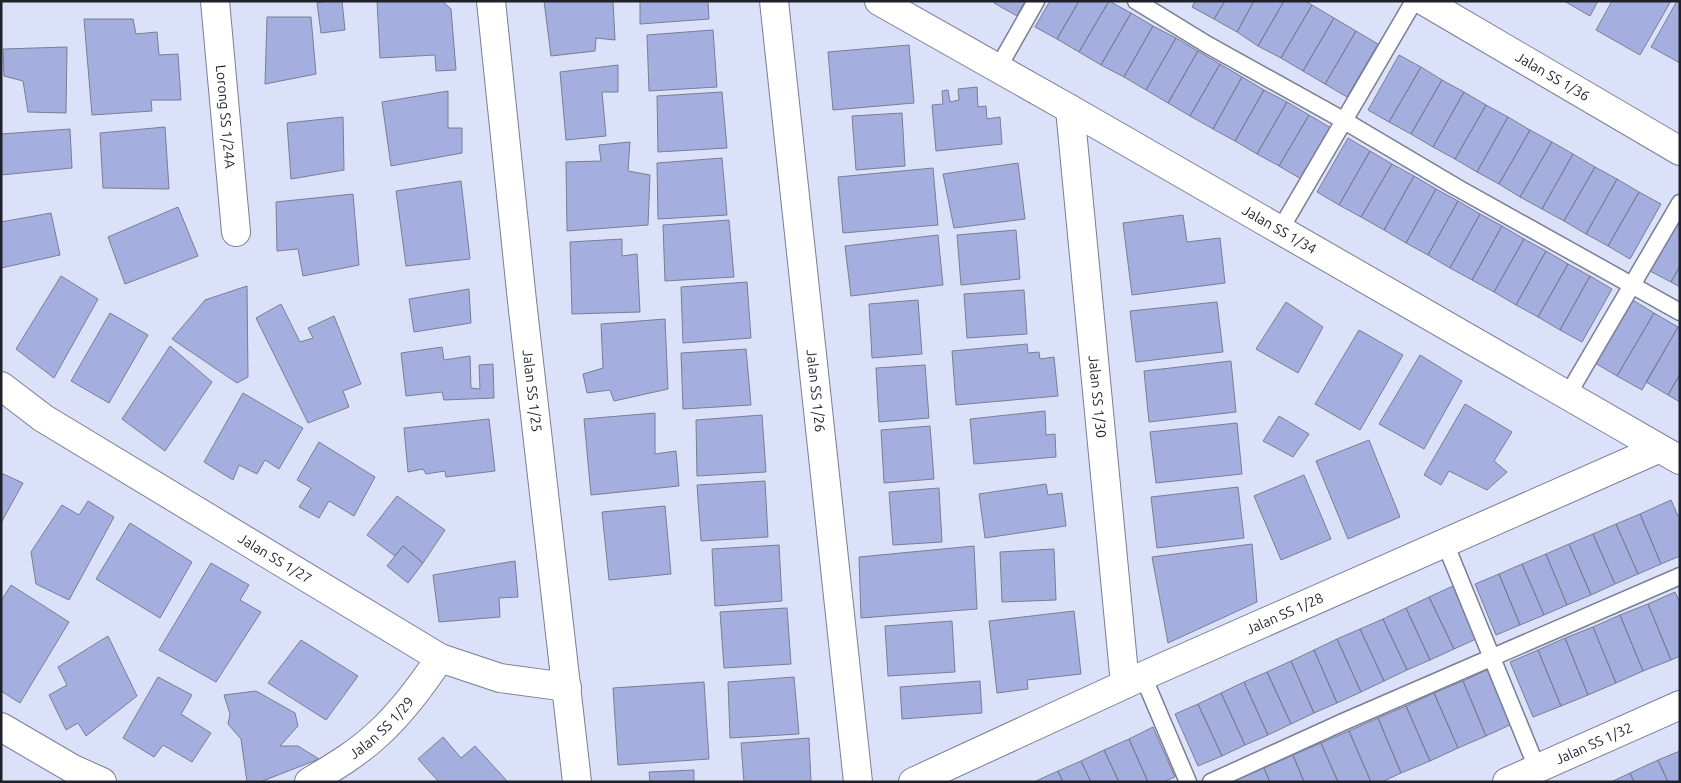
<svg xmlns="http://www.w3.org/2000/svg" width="1681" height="783" font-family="Ubuntu,sans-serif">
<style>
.building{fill:#a4aedf;stroke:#797e94}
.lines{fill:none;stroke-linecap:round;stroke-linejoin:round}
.lane-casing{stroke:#797e93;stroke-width:19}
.street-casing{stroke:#797e93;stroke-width:30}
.secondary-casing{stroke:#797e93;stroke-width:30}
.lane{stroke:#fff;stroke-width:16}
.street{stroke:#fff;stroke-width:28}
.secondary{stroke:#fff;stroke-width:28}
.labels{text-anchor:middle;stroke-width:4;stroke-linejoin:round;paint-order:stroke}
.street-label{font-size:14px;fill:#1f212a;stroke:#dbe1f9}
</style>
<rect width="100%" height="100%" fill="#dbe1f9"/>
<!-- building -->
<path class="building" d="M328,1H342L345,30L321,33L317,3Z
M377,1H442L451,9L456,70L436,71L435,55L380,58Z
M544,1H613L615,40L596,38L595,51L551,56Z
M640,1H708L709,19L640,24Z
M996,1H1025L1017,16L994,3Z
M1050,1H1079L1057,39L1035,27Z
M1079,1H1109L1079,52L1057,39Z
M1109,1L1131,13L1101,65L1079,52Z
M1195,1H1225L1214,19L1192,7Z
M1225,1H1254L1237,32L1214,19Z
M1254,1H1284L1258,46L1237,32Z
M1284,1H1305L1312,5L1281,58L1258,46Z
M1564,1H1598L1590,16Z
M1612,1H1671L1640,55L1596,30Z
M1677,1H1680V63L1651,47Z
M1312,5L1334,18L1303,71L1281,58Z
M1131,13L1153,26L1124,77L1101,65Z
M267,17H311L316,74L265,84Z
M1334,18L1356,31L1325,84L1303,71Z
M84,19H133L136,34L157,32L159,55L178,54L181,100H151L152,111L92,115Z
M1153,26L1176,38L1146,90L1124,77Z
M713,30L717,87L649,91L647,35Z
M1356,31L1378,44L1347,97L1325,84Z
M1176,38L1198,51L1168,103L1146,90Z
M909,45L914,103L833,110L828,52Z
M67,47L66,113L28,112L23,81L4,76L3,49Z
M1198,51L1220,64L1190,116L1168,103Z
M1399,55L1421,67L1389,122L1368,110Z
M1220,64L1242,77L1213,129L1190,116Z
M618,65V92H602L606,136L566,140L560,72Z
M1421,67L1442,80L1411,134L1389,122Z
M1242,77L1264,90L1235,141L1213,129Z
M1442,80L1464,92L1433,147L1411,134Z
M977,87L978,107L986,106L987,119L1000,117L1002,144L936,151L932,105L943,104L942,91L948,90L950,102L959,100L958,89Z
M1264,90L1287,102L1257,154L1235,141Z
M448,91V128H462V153L391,166L382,102Z
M722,92L727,148L658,152L657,96Z
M1464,92L1486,105L1455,159L1433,147Z
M1287,102L1309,115L1279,166L1257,154Z
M1486,105L1508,117L1477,172L1455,159Z
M902,113L905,166L856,170L852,116Z
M1309,115L1331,128L1301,179L1279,166Z
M343,117L344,170L291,179L287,123Z
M1508,117L1530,130L1499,184L1477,172Z
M165,127L169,189L103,188L100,133Z
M70,129L72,168L1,175V134Z
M1530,130L1552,142L1520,197L1499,184Z
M1348,138L1370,151L1339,205L1317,192Z
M630,142L628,171L650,175L648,225L567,231L566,162L601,161L599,145Z
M1552,142L1573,154L1542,209L1520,197Z
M1370,151L1392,164L1361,217L1339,205Z
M1573,154L1595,167L1564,221L1542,209Z
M722,158L727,215L658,219L657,163Z
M1018,163L1025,219L954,228L943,174Z
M1392,164L1414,176L1384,230L1361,217Z
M1595,167L1617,179L1586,234L1564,221Z
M933,168L938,225L843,233L838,177Z
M1414,176L1436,189L1406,243L1384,230Z
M1617,179L1639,192L1608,246L1586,234Z
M461,181L470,259L406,266L396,191Z
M1436,189L1458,201L1428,255L1406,243Z
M1639,192L1661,204L1630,259L1608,246Z
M353,194L359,265L303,276L298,249L277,251L276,202Z
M1458,201L1480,214L1450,268L1428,255Z
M178,207L198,256L125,284L108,237Z
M51,213L60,255L1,268V222Z
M1480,214L1502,226L1472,280L1450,268Z
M1183,215L1187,242L1220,238L1225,283L1132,295L1123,223Z
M729,220L734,277L665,281L663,225Z
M1675,222L1680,225V266L1671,282L1648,270Z
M1502,226L1524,239L1494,292L1472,280Z
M1016,230L1020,279L961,285L957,235Z
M938,235L943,285L851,296L845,246Z
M622,239V256L637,254L640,312L572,314L570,242Z
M1524,239L1546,251L1516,305L1494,292Z
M1546,251L1568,264L1538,317L1516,305Z
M1568,264L1590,276L1560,330L1538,317Z
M1680,266V287L1671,282Z
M61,276L98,299L54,378L16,349Z
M1590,276L1612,289L1582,342L1560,330Z
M747,282L751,338L683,343L681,287Z
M247,286L248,377L237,383L172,339L205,300Z
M469,289L471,323L414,332L409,299Z
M1024,290L1027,334L967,338L964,294Z
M1631,299L1654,313L1617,376L1595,363Z
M918,300L922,354L872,358L869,304Z
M1217,302L1223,352L1136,362L1130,311Z
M1286,302L1323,327L1298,373L1256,349Z
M281,304L300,342L313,338L308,328L334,316L361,384L343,391L349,407L308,423L256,318Z
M110,313L148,335L109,403L71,381Z
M1654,313L1678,327L1642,390L1617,376Z
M665,319L668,389L614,401L610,390L587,393L583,374L603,368L601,324Z
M1678,327H1680V374L1668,395L1646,382Z
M1359,330L1403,355L1360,430L1315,404Z
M1027,344L1028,353L1039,352L1040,359L1054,357L1058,396L956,405L952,351Z
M170,346L212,382L165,451L122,419Z
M442,347L444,360L470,356L471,388L480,389L479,365L493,364L494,398L444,400L442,392L406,396L401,353Z
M746,349L751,405L683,409L681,353Z
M1420,355L1462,381L1424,449L1379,424Z
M1231,361L1236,412L1149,422L1144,371Z
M925,365L929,418L879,422L876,368Z
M1680,374V402L1668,395Z
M243,393L303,428L279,469L265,460L257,474L239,465L233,480L204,462Z
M1465,404L1512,432L1494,461L1507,472L1487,490L1449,471L1441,485L1424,475Z
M1045,411L1046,435L1055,434L1056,457L974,464L970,419Z
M655,413V454L676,451L679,486L591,495L584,419Z
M762,415L766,472L697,476L696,420Z
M1279,416L1309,434L1293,457L1263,441Z
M489,419L495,471L446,477L445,471L426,474L423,469L408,472L404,428Z
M1237,423L1242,474L1156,483L1150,432Z
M930,426L934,479L884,483L881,430Z
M1369,440L1400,517L1348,539L1316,461Z
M319,442L375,477L354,516L329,501L319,518L299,507L311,488L297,480Z
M1,473L23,483L1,523Z
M1304,475L1331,539L1281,560L1254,496Z
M765,481L768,537L701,541L697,485Z
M1046,484L1048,495L1062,493L1066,526L985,538L979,494Z
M1238,487L1244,538L1157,548L1151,497Z
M939,488L942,542L893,545L889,492Z
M397,496L445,530L423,563L403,546L395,556L367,535Z
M1671,500L1678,516L1680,515V556L1661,564L1640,514Z
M88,501L114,517L69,600L36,584L31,552L62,505L79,515Z
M665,506L671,574L609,580L602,512Z
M1640,514L1661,564L1638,574L1616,524Z
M130,523L192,562L160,618L96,579Z
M1616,524L1638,574L1615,584L1593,534Z
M1593,534L1615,584L1591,595L1569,544Z
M1252,544L1257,602L1168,643L1152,557Z
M1569,544L1591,595L1567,605L1546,554Z
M779,545L782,601L715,606L712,549Z
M403,546L423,563L408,583L387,566Z
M974,546L977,609L861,618L859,557Z
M1054,549L1056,600L1002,602L1000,552Z
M1546,554L1567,605L1544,615L1522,564Z
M515,561L518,597L499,598L500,617L439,622L433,575Z
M211,563L249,585L240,600L261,612L216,682L159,650Z
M1522,564L1544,615L1520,625L1499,574Z
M1499,574L1520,625L1496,635L1475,584Z
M11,585L69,622L20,703L1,691V601Z
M1453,586L1476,639L1454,649L1429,597Z
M1675,592L1680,603V656L1671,660L1648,604Z
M1429,597L1454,649L1430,660L1406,608Z
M1648,604L1671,660L1643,671L1620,615Z
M787,608L791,664L724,668L720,612Z
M1406,608L1430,660L1407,670L1383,619Z
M1074,611L1081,674L1027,680L1028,689L997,693L989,621Z
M1620,615L1643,671L1616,683L1593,627Z
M1383,619L1407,670L1384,681L1360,629Z
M952,621L955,672L888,676L885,626Z
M1593,627L1616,683L1588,695L1565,638Z
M1360,629L1384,681L1361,692L1337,639Z
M108,636L137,696L86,736L78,723L66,730L49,695L67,685L58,667Z
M1565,638L1588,695L1561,706L1538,650Z
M1337,639L1361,692L1337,703L1314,650Z
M301,640L358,676L326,720L268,683Z
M1314,650L1337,703L1314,713L1291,661Z
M1538,650L1561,706L1533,717L1510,662Z
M1291,661L1314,713L1291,724L1267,672Z
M1491,668L1514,723L1486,736L1463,681Z
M1267,672L1291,724L1268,735L1244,682Z
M158,677L192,695L181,714L211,733L192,762L163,745L154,757L123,738Z
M794,677L799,734L730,738L728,682Z
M980,681L982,713L902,719L900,687Z
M1463,681L1486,736L1458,748L1434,693Z
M704,682L709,759L618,765L613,688Z
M1244,682L1268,735L1245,745L1221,693Z
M256,691L295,713L298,726L280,746H298L319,759L260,782H247L241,739L228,724L230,714L224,695Z
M1221,693L1245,745L1222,756L1198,704Z
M1434,693L1458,748L1430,761L1406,706Z
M1198,704L1222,756L1198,766L1175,714Z
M1406,706L1430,761L1401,773L1378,718Z
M1378,718L1401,773L1382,782H1371L1349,731Z
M1153,727L1175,777L1163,782H1148L1129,739Z
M1349,731L1371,782H1338L1321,743Z
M443,737L461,758L475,746L508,782H439L418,759Z
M809,738L811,782H744L741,743Z
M1129,739L1148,782H1119L1104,750Z
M1321,743L1338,782H1304L1293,755Z
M1104,750L1119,782H1091L1081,761Z
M1680,751V782H1668L1658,760Z
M1293,755L1304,782H1270L1264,768Z
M1658,760L1668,782H1634L1630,773Z
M1081,761L1091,782H1063L1058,771Z
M1264,768L1270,782H1237L1236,780Z
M694,770V782H650L649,772Z
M1058,771L1063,782H1037L1036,781Z
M1630,773L1634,782H1611Z"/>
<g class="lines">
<defs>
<path id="lane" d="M1136,1L1208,45L1343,120L1456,187L1680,312
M998,68L1036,1
M1280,230L1414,1
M1567,396L1680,203
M1445,543L1537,768
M1143,676L1188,782
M1211,782L1343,722L1680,576"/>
<g id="street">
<path id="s1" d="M215,1L236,232"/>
<path id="s2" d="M491,1L522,301L577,782"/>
<path id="s3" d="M774,1L858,782"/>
<path id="s4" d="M879,1L1070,109L1680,460"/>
<path id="s5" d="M1070,109L1125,684"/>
<path id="s6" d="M1,386L43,418L440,658L500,678L567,687"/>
<path d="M1,727L73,769L102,782"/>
<path id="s7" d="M309,782C334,767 358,753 379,733C403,711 422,685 440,658"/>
<path id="s8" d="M913,782L1143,676L1658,449"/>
<path id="s9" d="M1507,782L1680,705"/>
</g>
<g id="secondary">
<path id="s10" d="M1424,1L1680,151"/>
</g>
</defs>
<!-- lane casing -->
<use href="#lane" class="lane-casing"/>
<!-- street casing -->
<use href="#street" class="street-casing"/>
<!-- secondary casing -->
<use href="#secondary" class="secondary-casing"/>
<!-- lane -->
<use href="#lane" class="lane"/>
<!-- street -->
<use href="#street" class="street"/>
<!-- secondary -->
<use href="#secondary" class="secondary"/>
</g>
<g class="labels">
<!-- street labels -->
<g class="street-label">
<text dy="5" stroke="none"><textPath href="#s10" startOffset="149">Jalan SS 1/36</textPath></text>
<text dy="5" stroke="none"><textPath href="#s1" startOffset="116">Lorong SS 1/24A</textPath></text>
<text dy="5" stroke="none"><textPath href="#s4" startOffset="461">Jalan SS 1/34</textPath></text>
<text dy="5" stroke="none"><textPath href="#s2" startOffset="392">Jalan SS 1/25</textPath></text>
<text dy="5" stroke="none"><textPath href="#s3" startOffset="392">Jalan SS 1/26</textPath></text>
<text dy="5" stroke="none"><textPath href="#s5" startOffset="289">Jalan SS 1/30</textPath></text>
<text dy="5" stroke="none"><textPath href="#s6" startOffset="324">Jalan SS 1/27</textPath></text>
<text dy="5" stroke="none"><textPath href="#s8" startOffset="408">Jalan SS 1/28</textPath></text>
<text dy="5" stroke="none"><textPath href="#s7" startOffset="91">Jalan SS 1/29</textPath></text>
<text dy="5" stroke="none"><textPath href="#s9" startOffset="95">Jalan SS 1/32</textPath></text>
</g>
</g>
<!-- border -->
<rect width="1681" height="783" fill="none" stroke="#1f212a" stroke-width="5"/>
</svg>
